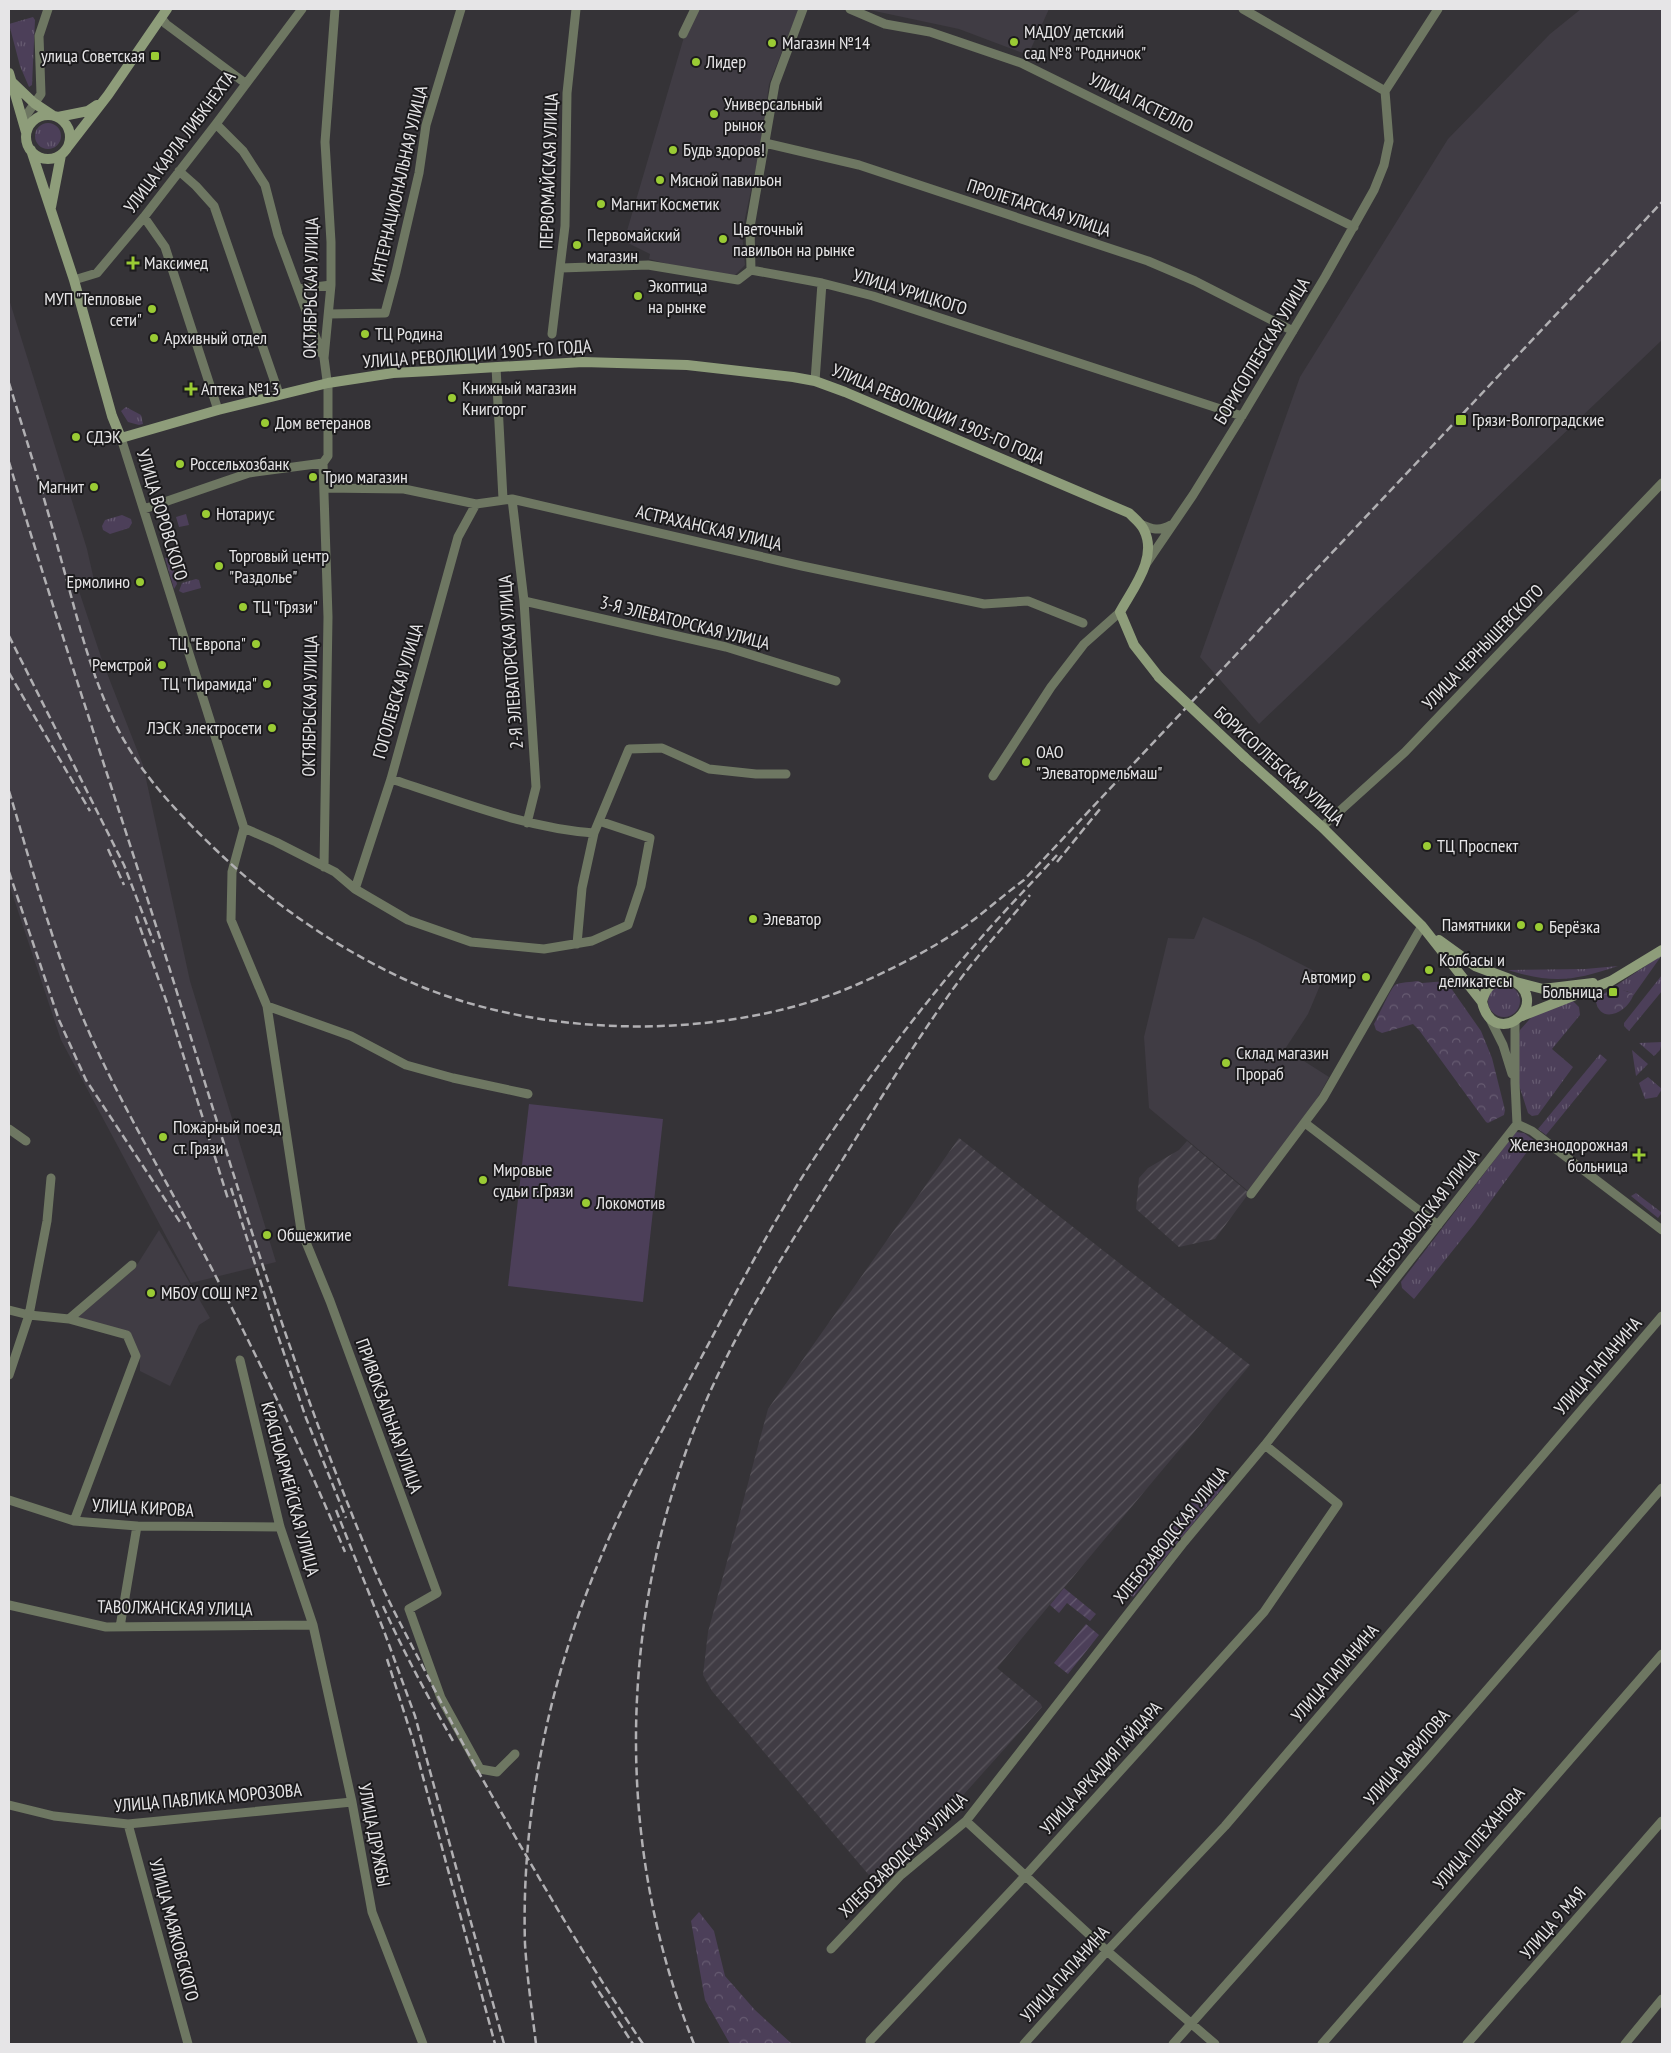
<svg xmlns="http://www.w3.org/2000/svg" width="1671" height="2053" font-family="'PT Sans Narrow',sans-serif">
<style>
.built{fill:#403c44}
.industrial{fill:url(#industrial-furrows)}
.grass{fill:url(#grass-tufts)}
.forest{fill:url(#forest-crowns)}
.park{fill:#4c3f59}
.garden{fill:url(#garden-furrows)}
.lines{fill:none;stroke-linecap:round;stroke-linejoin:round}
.street{stroke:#6e7762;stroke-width:9}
.secondary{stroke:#8e9d7a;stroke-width:10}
.rail{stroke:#b1b0b3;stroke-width:2.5;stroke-dasharray:8 4;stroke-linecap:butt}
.secondary-bridge{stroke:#8e9d7a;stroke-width:10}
.poi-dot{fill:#9acb34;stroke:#1c1b1d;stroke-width:2}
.labels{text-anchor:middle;stroke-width:4;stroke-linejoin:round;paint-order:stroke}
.poi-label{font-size:18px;fill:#e6e5e7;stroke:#1c1b1d;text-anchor:start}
.street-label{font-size:18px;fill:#e6e5e7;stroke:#1c1b1d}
</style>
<defs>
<pattern id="industrial-furrows" width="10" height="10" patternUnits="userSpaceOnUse" patternTransform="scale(1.25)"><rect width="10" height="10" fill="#403c44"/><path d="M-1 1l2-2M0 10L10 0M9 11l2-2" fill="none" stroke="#5c585f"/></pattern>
<pattern id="grass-tufts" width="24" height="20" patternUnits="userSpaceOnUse" patternTransform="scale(1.25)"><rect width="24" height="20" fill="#4c3f59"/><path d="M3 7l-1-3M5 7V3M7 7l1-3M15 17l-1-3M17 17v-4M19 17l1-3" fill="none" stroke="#665b71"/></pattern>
<pattern id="forest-crowns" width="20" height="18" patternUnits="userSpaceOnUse" patternTransform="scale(1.25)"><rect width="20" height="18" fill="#4c3f59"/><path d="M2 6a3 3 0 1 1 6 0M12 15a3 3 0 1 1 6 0" fill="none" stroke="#665b71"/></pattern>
<pattern id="garden-furrows" width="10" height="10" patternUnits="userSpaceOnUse" patternTransform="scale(1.25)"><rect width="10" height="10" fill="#4c3f59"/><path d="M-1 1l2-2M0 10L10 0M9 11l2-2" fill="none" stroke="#665b71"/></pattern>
</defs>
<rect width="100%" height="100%" fill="#353337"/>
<!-- built -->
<path class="built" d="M697,9H799L769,84L761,144L742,232L745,265L733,277L698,272L649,259L650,254L624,241L684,37Z
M865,9H1049L1028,55L959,29Z
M1581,9H1662V340L1259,724L1200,657L1300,377L1448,139L1550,34Z
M9,299L87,549L94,580L78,588L103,663L143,765L190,981L276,1262L191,1283L61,1040L9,884Z
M1203,917L1256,941L1324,976L1308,1014L1285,1049L1329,1077L1307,1117L1248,1191L1149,1108L1144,1037L1168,938L1194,939Z
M159,1230L210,1318L199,1325L170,1386L140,1371V1358L130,1332L77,1318L135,1268Z"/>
<!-- industrial -->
<path class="industrial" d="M959,1138L1250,1365L997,1668L1041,1704L1042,1707L880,1888L712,1691L703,1675L708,1632L768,1409Z
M1187,1141L1249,1193L1215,1239L1179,1247L1136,1209L1139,1178L1148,1168L1179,1150Z"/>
<!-- grass -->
<path class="grass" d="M33,17L35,20L32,85L29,87L20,66L9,24Z
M35 136a13 13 0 1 1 26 0a13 13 0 1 1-26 0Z
M126,407L141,415L143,424L139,425L128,422L121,411Z
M186,514L189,525L179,527L176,517Z
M122,515L131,519L132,523L129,528L110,534L103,530L102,526L105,520Z
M170,557L177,584L174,589L165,558Z
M196,579L199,580L201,588L183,593L179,591L182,583Z
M1662,955L1633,996C1628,986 1611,993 1602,995Z
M1618,966C1573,981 1554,984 1508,970L1585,969Z
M1662,975V991L1629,1031L1624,1026V1023Z
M1488 1001a16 16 0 1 1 32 0a16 16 0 1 1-32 0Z
M1572,1000L1579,1007L1580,1015L1552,1049L1573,1067L1538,1115L1532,1116L1528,1113L1517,1079V1043L1520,1030L1536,1012Z
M1662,1042L1660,1050L1654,1056L1639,1043Z
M1632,1050L1648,1064L1636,1076Z
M1600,1054L1607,1060L1546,1135L1538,1129Z
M1648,1077L1662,1089L1657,1097L1645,1099L1639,1083Z
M1516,1132L1524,1133L1535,1141L1474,1224L1414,1299L1402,1288L1401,1282Z
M1636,1193L1661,1212V1214L1658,1218L1631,1196Z
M1215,1473L1221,1479L1223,1487L1133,1597L1123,1589Z"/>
<!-- forest -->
<path class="forest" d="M1418,981L1422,983L1446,981L1481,1031L1492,1058L1505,1110L1504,1115L1488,1123L1486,1122L1419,1030L1413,1024L1382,1033L1376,1030L1374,1024C1378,1017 1391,988 1395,985C1400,982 1412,982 1418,981Z
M1619,989L1632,993L1633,996C1627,1012 1601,1025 1596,1002L1602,995Z
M699,1912L714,1931L725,1976L755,2010L792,2044H730L705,2000L691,1921Z"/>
<!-- park -->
<path class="park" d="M529,1104L663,1119L643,1302L508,1286Z"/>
<!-- garden -->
<path class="garden" d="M1064,1588L1096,1614L1090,1621L1067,1603L1059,1613L1050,1605Z
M1086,1624L1099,1635L1068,1674L1054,1663Z"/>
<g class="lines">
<!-- street -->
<path class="street" d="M850,9L885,24L930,32L1021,63L1354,227
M1243,9L1385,91
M161,18L166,24L245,83
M683,34L695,9
M1385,91L1438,9
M23,120L41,94L39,36L48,9
M216,124L243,151L265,185L278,235L322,354
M765,143L859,165L1148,261L1195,281L1293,331
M179,171L196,186L214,206L279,394
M144,217L165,247L218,410
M561,268L648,265L738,280L751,270L822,283L873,296L1242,416
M751,270L750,227L775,84L803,9
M74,280L97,273L144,217L216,124L302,9
M299,289L331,285
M329,314L385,313L396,272L419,173L426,125L461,9
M552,334L565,226L567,93L576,9
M496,367L503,499
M815,381L822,283
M121,438L244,828
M324,488L404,489L476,504L512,499L802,566L984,604L1028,601L1083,623
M512,499L524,601L536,787L527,823
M144,509L249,473L323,463
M1140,524C1152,529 1159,532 1171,525
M1146,564L1193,495L1242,416L1325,277L1374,190L1384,165L1389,141L1385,91
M524,601L726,647L836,681
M993,776L1051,687L1084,644L1120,612
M391,779C457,800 524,828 594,833
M1322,827L1405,752L1662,483
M244,828L232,872L231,920L267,1006L301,1230L330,1301L437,1593L409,1609L441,1698L480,1769L497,1772L515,1754
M244,828L276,842L335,872L355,889L408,920L471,942L544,949L592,941L628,925L641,886L650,838L599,821
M324,867L328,617L323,463L328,456V388L324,358L331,285V242L325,142L335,9
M355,889L391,779L458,537L476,504
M577,944L582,888L594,833L629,749L662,748L709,769L756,774H786
M267,1006L351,1036L406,1065L453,1078L528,1094
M1490,1019L1503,1045L1512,1074
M1515,1022V1083L1517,1124
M1305,1123L1438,1225
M1517,1124L1532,1131L1662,1230
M9,1129L26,1141
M1251,1194L1323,1098L1422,926
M9,1310L29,1315L69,1319L127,1335L136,1356L74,1521
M69,1319L132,1265
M240,1360L280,1527L313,1625L352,1802L372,1912L423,2044
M9,1375L29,1315L47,1221L51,1178
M9,1500L74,1521L137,1526L280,1527
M9,1605L106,1627L313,1625
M120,1627L137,1526
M9,1805L54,1816L128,1824L352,1802
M966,1821L1107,1951L1215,2044
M128,1824L188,2044
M831,1949L901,1875L966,1821L1184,1542L1265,1445L1517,1124
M870,2041L1026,1875L1264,1612L1338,1504L1265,1445
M1024,2044L1107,1951L1225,1826L1662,1316
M1173,2044L1427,1759L1662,1488
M1322,2044L1662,1654
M1467,2044L1662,1821
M1625,2044L1662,1999"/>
<!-- secondary -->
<path class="secondary" d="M9,73L26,132
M12,82L34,103L52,115
M26 137a22 22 0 1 1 44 0a22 22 0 1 1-44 0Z
M58,117L88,111L97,105
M67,148L108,95L167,9
M31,150L74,280L112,416L121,438L218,410L328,383L393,373L431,371L583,362L687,365L793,377L815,381L845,392L1129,513C1134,518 1141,523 1144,530C1158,558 1133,588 1120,612L1134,645L1159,677
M51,207L61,155
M1244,757L1322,827L1422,926L1482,1002C1495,1055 1559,998 1507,978C1492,981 1485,988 1482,1002
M1439,940L1475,966L1507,978
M1516,982L1543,989L1593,983
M1522,1016L1611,981L1662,950"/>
<!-- rail -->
<path class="rail" d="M9,383C27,441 45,500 61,559C80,627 95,698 135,758C157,791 186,821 214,848C271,903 335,947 406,980C538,1040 724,1042 856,985C895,968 934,948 968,924C987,910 1005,894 1024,880L1662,202
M9,462C58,627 113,790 165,954C230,1162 291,1372 376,1573C391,1607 409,1640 426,1673C447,1714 468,1754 491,1794C539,1879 588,1963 643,2044
M9,636L124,865L154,943
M9,673L90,811
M9,791C32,867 52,945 83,1018C113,1090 154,1158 190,1227C246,1333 299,1441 345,1552
M108,849L124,885
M1057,862L1100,809
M9,872L59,1020L86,1080L180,1222
M136,916L167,1003L228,1199
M231,1188L276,1330L306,1418L346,1518
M336,1510L384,1631L415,1716L504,2044
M383,1606C404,1653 428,1697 453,1741
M387,1659L413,1740L495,2044
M592,1981L633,2044
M536,2044C532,2011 527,1977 525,1944C521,1817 548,1686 596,1569C625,1496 664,1428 701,1358C739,1287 776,1215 821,1148C870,1075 922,1005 980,939C1005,910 1032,883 1057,855
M694,2044C617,1853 618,1636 689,1443C724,1348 780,1260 833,1175C870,1116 906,1056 946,999C971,962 1002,929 1030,895"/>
<!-- secondary-bridge -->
<path class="secondary-bridge" d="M1159,677L1244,757"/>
</g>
<!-- markers -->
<g class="poi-dot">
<circle cx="1014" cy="42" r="5"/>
<circle cx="772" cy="43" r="5"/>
<rect x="150" y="51" width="10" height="10" rx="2.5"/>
<circle cx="696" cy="62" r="5"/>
<circle cx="714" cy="114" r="5"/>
<circle cx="673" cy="150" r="5"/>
<circle cx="660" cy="180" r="5"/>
<circle cx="601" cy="204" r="5"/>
<circle cx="723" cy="239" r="5"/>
<circle cx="577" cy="245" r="5"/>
<path d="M130.5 255.5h5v5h5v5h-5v5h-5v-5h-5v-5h5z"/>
<circle cx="638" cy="296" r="5"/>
<circle cx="152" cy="309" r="5"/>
<circle cx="365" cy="334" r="5"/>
<circle cx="154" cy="338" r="5"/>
<path d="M188.5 381.5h5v5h5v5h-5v5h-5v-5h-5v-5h5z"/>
<circle cx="452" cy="398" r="5"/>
<rect x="1455" y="414" width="12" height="12" rx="2.5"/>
<circle cx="265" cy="423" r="5"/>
<circle cx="76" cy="437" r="5"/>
<circle cx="180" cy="464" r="5"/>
<circle cx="313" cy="477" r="5"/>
<circle cx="94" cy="487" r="5"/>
<circle cx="206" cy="514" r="5"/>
<circle cx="219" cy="566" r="5"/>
<circle cx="140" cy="582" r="5"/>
<circle cx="243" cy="607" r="5"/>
<circle cx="256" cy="644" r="5"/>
<circle cx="162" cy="665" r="5"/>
<circle cx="267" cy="684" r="5"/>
<circle cx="272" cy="728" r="5"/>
<circle cx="1026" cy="762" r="5"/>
<circle cx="1427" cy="846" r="5"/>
<circle cx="753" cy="919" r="5"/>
<circle cx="1521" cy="925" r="5"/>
<circle cx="1539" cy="927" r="5"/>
<circle cx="1429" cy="970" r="5"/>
<circle cx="1366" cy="977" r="5"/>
<rect x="1608" y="987" width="10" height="10" rx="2.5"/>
<circle cx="1226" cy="1063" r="5"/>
<circle cx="163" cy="1137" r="5"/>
<path d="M1636.5 1147.5h5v5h5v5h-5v5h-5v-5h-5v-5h5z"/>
<circle cx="483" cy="1180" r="5"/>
<circle cx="586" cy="1203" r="5"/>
<circle cx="267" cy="1235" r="5"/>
<circle cx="151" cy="1293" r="5"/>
</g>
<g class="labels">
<!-- poi labels -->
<g class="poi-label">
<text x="1024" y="38">МАДОУ детский<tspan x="1024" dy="21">сад №8 "Родничок"</tspan></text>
<text x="782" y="49">Магазин №14</text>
<text x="145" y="62" text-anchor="end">улица Советская</text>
<text x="706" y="68">Лидер</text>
<text x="724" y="110">Универсальный<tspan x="724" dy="21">рынок</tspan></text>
<text x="683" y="156">Будь здоров!</text>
<text x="670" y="186">Мясной павильон</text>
<text x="611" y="210">Магнит Косметик</text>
<text x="733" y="235">Цветочный<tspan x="733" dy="21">павильон на рынке</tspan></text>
<text x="587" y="241">Первомайский<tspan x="587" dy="21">магазин</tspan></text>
<text x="144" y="269">Максимед</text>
<text x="648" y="292">Экоптица<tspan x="648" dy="21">на рынке</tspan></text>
<text x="142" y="305" text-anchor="end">МУП "Тепловые<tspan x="142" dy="21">сети"</tspan></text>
<text x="375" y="340">ТЦ Родина</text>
<text x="164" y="344">Архивный отдел</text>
<text x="462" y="394">Книжный магазин<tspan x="462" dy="21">Книготорг</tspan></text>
<text x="201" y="395">Аптека №13</text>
<text x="1472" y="426">Грязи-Волгоградские</text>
<text x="275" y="429">Дом ветеранов</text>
<text x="86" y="443">СДЭК</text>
<text x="190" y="470">Россельхозбанк</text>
<text x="323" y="483">Трио магазин</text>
<text x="84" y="493" text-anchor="end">Магнит</text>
<text x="216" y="520">Нотариус</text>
<text x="229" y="562">Торговый центр<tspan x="229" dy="21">"Раздолье"</tspan></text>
<text x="130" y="588" text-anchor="end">Ермолино</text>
<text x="253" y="613">ТЦ "Грязи"</text>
<text x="246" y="650" text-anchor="end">ТЦ "Европа"</text>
<text x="152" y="671" text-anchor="end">Ремстрой</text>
<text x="257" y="690" text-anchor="end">ТЦ "Пирамида"</text>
<text x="262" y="734" text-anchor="end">ЛЭСК электросети</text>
<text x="1036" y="758">ОАО<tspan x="1036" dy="21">"Элеватормельмаш"</tspan></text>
<text x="1437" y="852">ТЦ Проспект</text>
<text x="763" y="925">Элеватор</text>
<text x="1511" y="931" text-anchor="end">Памятники</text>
<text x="1549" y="933">Берёзка</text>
<text x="1439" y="966">Колбасы и<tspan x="1439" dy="21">деликатесы</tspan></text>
<text x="1356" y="983" text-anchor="end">Автомир</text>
<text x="1603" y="998" text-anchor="end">Больница</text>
<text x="1236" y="1059">Склад магазин<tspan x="1236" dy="21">Прораб</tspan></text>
<text x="173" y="1133">Пожарный поезд<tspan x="173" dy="21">ст. Грязи</tspan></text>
<text x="1628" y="1151" text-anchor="end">Железнодорожная<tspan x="1628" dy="21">больница</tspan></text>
<text x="493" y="1176">Мировые<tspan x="493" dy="21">судьи г.Грязи</tspan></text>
<text x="596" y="1209">Локомотив</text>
<text x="277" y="1241">Общежитие</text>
<text x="161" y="1299">МБОУ СОШ №2</text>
</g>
<!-- street labels -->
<g class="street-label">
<text transform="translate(1141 103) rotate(26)" y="6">УЛИЦА ГАСТЕЛЛО</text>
<text transform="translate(180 142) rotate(-53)" y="6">УЛИЦА КАРЛА ЛИБКНЕХТА</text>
<text transform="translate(549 171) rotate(-88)" y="6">ПЕРВОМАЙСКАЯ УЛИЦА</text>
<text transform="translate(399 184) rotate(-77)" y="6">ИНТЕРНАЦИОНАЛЬНАЯ УЛИЦА</text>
<text transform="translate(1039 208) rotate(18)" y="6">ПРОЛЕТАРСКАЯ УЛИЦА</text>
<text transform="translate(311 288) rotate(-89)" y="6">ОКТЯБРЬСКАЯ УЛИЦА</text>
<text transform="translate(910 292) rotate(17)" y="6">УЛИЦА УРИЦКОГО</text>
<text transform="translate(1262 351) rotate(-59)" y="6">БОРИСОГЛЕБСКАЯ УЛИЦА</text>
<text transform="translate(477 354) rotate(-4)" y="6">УЛИЦА РЕВОЛЮЦИИ 1905-ГО ГОДА</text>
<text transform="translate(938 414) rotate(23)" y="6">УЛИЦА РЕВОЛЮЦИИ 1905-ГО ГОДА</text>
<text transform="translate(162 515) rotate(73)" y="6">УЛИЦА ВОРОВСКОГО</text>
<text transform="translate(709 528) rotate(13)" y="6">АСТРАХАНСКАЯ УЛИЦА</text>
<text transform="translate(685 623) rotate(14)" y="6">3-Я ЭЛЕВАТОРСКАЯ УЛИЦА</text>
<text transform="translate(1483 647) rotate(-46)" y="6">УЛИЦА ЧЕРНЫШЕВСКОГО</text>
<text transform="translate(511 662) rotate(-94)" y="6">2-Я ЭЛЕВАТОРСКАЯ УЛИЦА</text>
<text transform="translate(398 691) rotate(-74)" y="6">ГОГОЛЕВСКАЯ УЛИЦА</text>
<text transform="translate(310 706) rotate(-89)" y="6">ОКТЯБРЬСКАЯ УЛИЦА</text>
<text transform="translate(1279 766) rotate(42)" y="6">БОРИСОГЛЕБСКАЯ УЛИЦА</text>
<text transform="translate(1423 1218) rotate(-52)" y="6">ХЛЕБОЗАВОДСКАЯ УЛИЦА</text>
<text transform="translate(1598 1366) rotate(-49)" y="6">УЛИЦА ПАПАНИНА</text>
<text transform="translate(389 1416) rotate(70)" y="6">ПРИВОКЗАЛЬНАЯ УЛИЦА</text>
<text transform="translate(290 1489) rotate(75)" y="6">КРАСНОАРМЕЙСКАЯ УЛИЦА</text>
<text transform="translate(143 1508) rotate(3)" y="6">УЛИЦА КИРОВА</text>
<text transform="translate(1171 1535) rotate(-51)" y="6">ХЛЕБОЗАВОДСКАЯ УЛИЦА</text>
<text transform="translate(175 1608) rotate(1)" y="6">ТАВОЛЖАНСКАЯ УЛИЦА</text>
<text transform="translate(1335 1673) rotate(-49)" y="6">УЛИЦА ПАПАНИНА</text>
<text transform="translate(1407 1757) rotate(-49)" y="6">УЛИЦА ВАВИЛОВА</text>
<text transform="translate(1101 1768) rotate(-48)" y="6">УЛИЦА АРКАДИЯ ГАЙДАРА</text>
<text transform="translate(208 1798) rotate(-5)" y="6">УЛИЦА ПАВЛИКА МОРОЗОВА</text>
<text transform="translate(374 1835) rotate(79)" y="6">УЛИЦА ДРУЖБЫ</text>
<text transform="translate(1479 1838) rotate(-49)" y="6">УЛИЦА ПЛЕХАНОВА</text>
<text transform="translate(903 1855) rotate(-44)" y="6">ХЛЕБОЗАВОДСКАЯ УЛИЦА</text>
<text transform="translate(1553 1923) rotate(-49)" y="6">УЛИЦА 9 МАЯ</text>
<text transform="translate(174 1930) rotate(75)" y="6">УЛИЦА МАЯКОВСКОГО</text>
<text transform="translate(1065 1974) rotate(-48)" y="6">УЛИЦА ПАПАНИНА</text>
</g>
</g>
<!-- border -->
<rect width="1671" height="2053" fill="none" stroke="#e6e5e7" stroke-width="20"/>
</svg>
